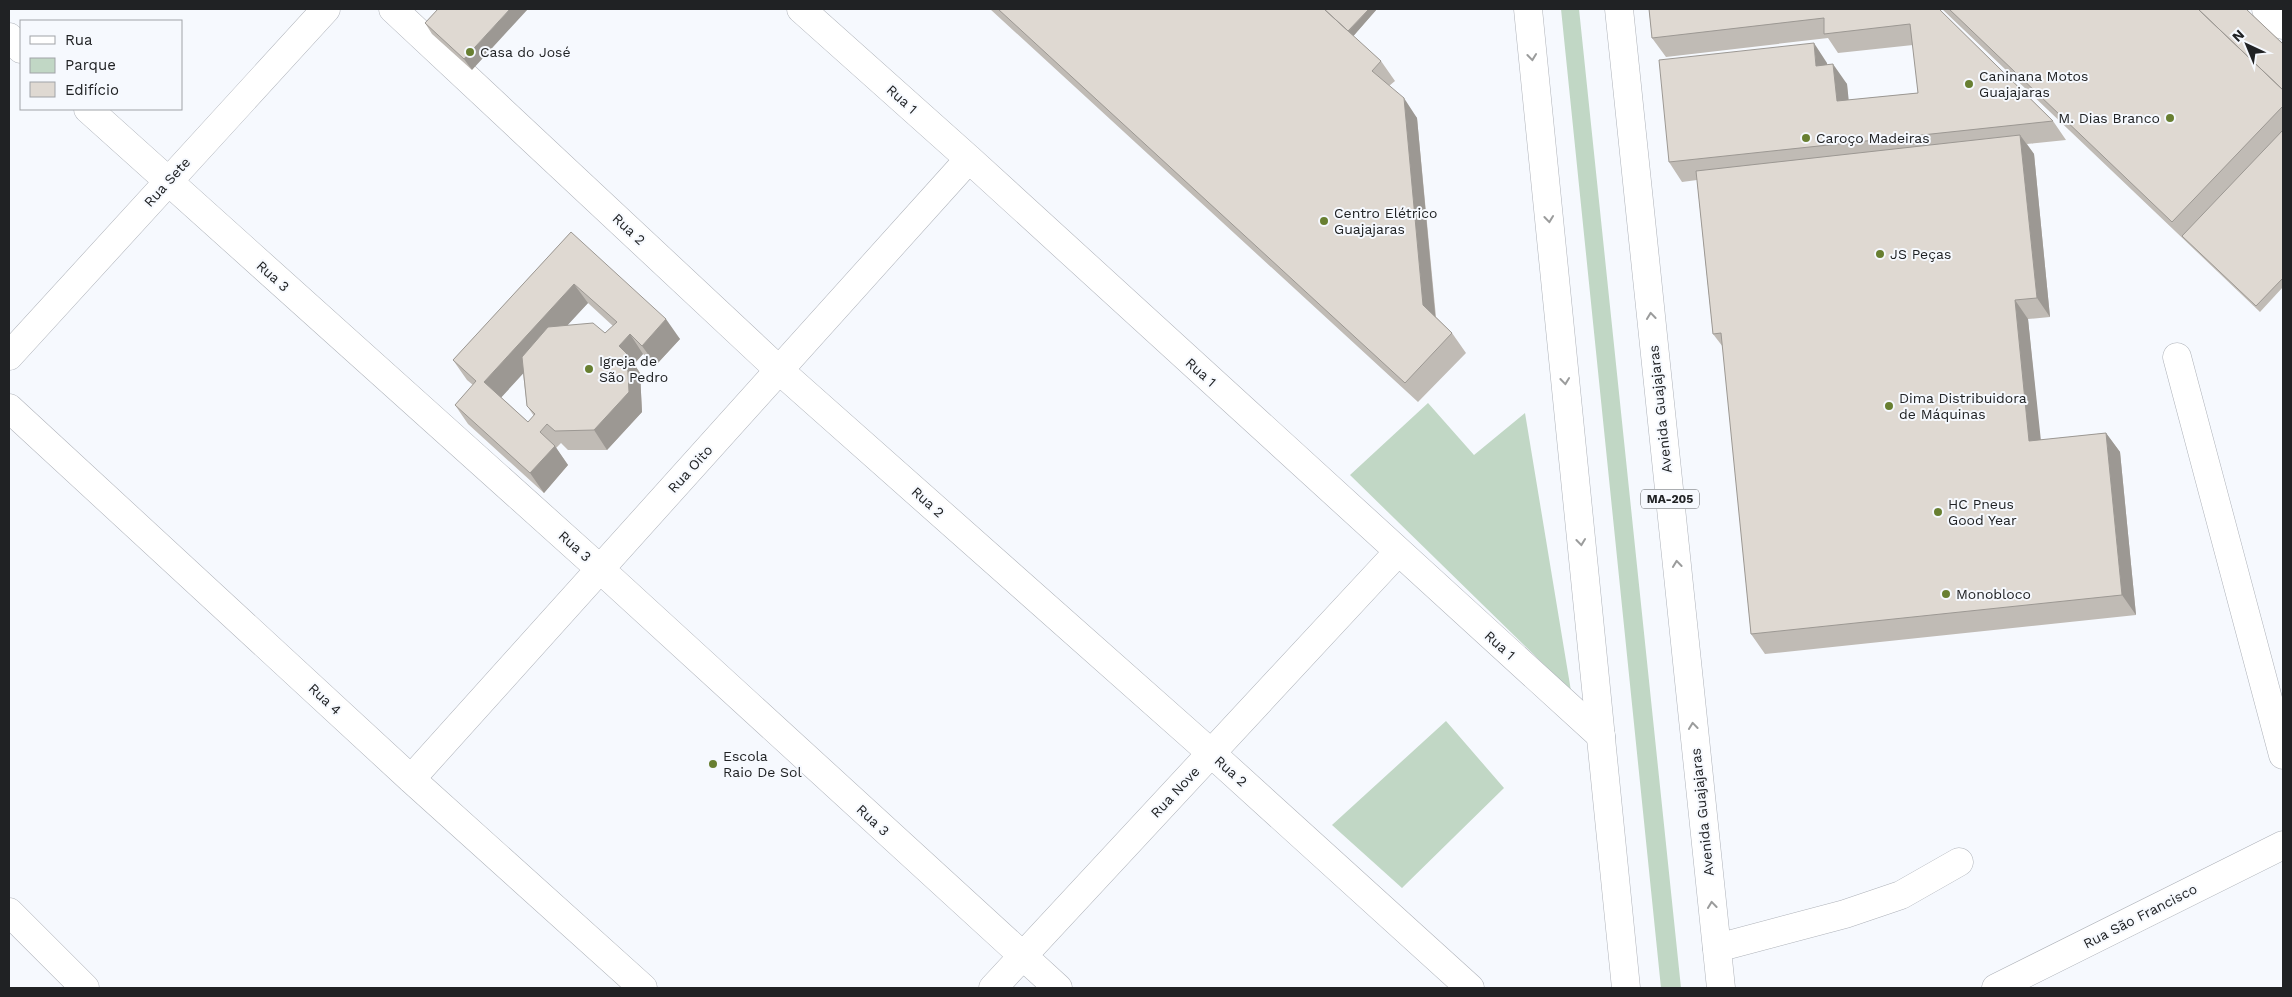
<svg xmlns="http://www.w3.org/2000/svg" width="2292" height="997" font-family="'Work Sans',sans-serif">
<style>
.green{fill:#c1d7c5}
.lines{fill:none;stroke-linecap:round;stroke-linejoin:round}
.minor-casing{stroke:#aeb2b9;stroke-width:29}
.major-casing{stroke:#aeb2b9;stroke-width:29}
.minor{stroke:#fff;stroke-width:28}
.major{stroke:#fff;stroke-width:28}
.wall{fill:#c0bbb5;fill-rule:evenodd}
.shaded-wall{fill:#9c9893}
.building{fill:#dfd9d2;stroke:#9c9893;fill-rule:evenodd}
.oneway{stroke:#9b9c9c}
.poi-dot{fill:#687f31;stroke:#f6f9fe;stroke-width:2}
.labels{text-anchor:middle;stroke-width:4;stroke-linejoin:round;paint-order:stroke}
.shield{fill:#f6f9fe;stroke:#606265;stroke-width:1}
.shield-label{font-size:12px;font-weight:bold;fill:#202224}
.poi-label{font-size:14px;fill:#202224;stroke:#f6f9fe;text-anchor:start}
.street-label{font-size:14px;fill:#202224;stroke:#f6f9fe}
</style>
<rect width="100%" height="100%" fill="#f6f9fe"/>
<!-- green -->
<path class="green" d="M1561,9H1579L1681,988H1661Z
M1428,403L1474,455L1525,413L1571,691L1350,475Z
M1446,721L1504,788L1402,888L1332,825Z"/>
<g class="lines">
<defs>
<path id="minor" d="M393,9L779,370L1211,753L1470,988
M801,9L969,159L1601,736
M2266,9L2283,25
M9,37L21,49
M88,109L600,569L1058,988
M9,356L326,9
M2177,357L2283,755
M9,408L411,779L643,988
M411,779L969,159
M9,912L85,988
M1717,948L1845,914L1901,895L1959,862
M993,988L1398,552
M1996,988L2283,845"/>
<path id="major" d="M1528,9L1626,988
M1619,9L1721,988"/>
</defs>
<!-- minor casing -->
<use href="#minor" class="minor-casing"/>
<!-- major casing -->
<use href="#major" class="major-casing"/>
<!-- minor -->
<use href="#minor" class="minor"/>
<!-- major -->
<use href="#major" class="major"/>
</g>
<!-- wall -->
<path class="wall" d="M438,9L472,70L432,34L425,23Z
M990,9H1377L1353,36L1381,61L1395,81L1389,86L1417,118L1436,317L1452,333L1466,353L1418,402Z
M1649,9H1939L2053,121L2066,140L2027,144L2034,154L2050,317L2028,319L2040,440L2106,433L2120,452L2136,615L1765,654L1751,634L1723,347L1713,334L1697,180L1682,182L1669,162L1827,63V65L1847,84L1848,100L1918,93L1913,45L1838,53L1828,38L1666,57L1652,38Z
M1942,9H2246L2283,44V287L2260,312Z
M571,232L680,339L656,365L643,354L634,364L640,373L642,412L607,450H568L561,443L556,448L568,465L544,493L468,424L455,405L473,385L467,380L453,360ZM588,303L613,326L605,333L567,325ZM523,373L527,406L534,416L528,422L501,397Z"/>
<!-- shaded-wall -->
<path class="shaded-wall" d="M510,9H528L472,70L464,59Z
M1369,9H1377L1350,40L1346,34Z
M1814,43L1827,63L1829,86L1816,66Z
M1833,64L1847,84L1851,121L1837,101Z
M1404,98L1417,118L1436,324L1423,305Z
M2020,135L2034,154L2050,317L2037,298Z
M574,284L588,303L498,401L484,382Z
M2015,300L2028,319L2043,460L2029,441Z
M666,319L680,339L656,365L642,346Z
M630,334L643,354L634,364L640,373L642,412L607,450L594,430L619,346Z
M2106,433L2120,452L2136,615L2122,595Z
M555,446L568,465L544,493L530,473Z"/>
<!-- building -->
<path class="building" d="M438,9H510L464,59L425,23Z
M998,9H1324L1381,61L1372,71L1404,98L1423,305L1452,333L1405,383Z
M1324,9H1369L1348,31Z
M1649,9H1939L2053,121L1669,162L1659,60L1814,43L1816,66L1833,64L1837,101L1918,93L1910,24L1824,34V18L1652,38Z
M1949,9H2198L2283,90V106L2172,222Z
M2198,9H2246L2283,44V90Z
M2283,130V278L2256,306L2182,236Z
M2020,135L2037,298L2015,300L2029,441L2106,433L2122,595L1751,634L1721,333L1713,334L1696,171Z
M571,232L666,319L642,346L630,334L619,346L627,354L629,392L594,430L555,431L547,424L540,432L555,446L530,473L455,405L476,381L453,360ZM574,284L617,322L605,333L593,323L548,327L522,357L527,406L535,414L528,422L484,382Z"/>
<!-- one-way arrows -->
<defs><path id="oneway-chevron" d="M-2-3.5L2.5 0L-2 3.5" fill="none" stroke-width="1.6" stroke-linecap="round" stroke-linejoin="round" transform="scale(1.25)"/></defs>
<g class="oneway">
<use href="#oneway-chevron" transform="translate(1532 57) rotate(84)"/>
<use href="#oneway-chevron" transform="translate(1549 219) rotate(84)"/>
<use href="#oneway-chevron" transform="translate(1651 316) rotate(-96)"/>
<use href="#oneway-chevron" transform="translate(1565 381) rotate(84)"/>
<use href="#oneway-chevron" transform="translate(1581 542) rotate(84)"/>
<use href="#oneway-chevron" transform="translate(1677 564) rotate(-96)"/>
<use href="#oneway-chevron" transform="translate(1693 726) rotate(-96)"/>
<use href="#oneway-chevron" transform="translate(1712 905) rotate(-96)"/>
</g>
<!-- markers -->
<g class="poi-dot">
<circle cx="470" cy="52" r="5"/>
<circle cx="1969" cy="84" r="5"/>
<circle cx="2170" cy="118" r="5"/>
<circle cx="1806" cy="138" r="5"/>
<circle cx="1324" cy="221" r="5"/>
<circle cx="1880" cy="254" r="5"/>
<circle cx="589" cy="369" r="5"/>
<circle cx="1889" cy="406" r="5"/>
<circle cx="1938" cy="512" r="5"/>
<circle cx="1946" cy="594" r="5"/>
<circle cx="713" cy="764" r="5"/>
</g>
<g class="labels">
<!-- shield labels -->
<rect class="shield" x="1641" y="489.5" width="58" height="19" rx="4"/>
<g class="shield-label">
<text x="1670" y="503">MA-205</text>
</g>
<!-- poi labels -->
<g class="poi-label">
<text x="480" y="57">Casa do José</text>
<text x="1979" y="81">Caninana Motos<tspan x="1979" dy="16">Guajajaras</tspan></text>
<text x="2160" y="123" text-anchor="end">M. Dias Branco</text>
<text x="1816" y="143">Caroço Madeiras</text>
<text x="1334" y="218">Centro Elétrico<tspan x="1334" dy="16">Guajajaras</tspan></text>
<text x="1890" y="259">JS Peças</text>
<text x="599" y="366">Igreja de<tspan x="599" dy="16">São Pedro</tspan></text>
<text x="1899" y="403">Dima Distribuidora<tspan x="1899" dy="16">de Máquinas</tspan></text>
<text x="1948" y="509">HC Pneus<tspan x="1948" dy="16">Good Year</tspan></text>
<text x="1956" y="599">Monobloco</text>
<text x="723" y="761">Escola<tspan x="723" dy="16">Raio De Sol</tspan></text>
</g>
<!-- street labels -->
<g class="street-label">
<text transform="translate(902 99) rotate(42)" y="5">Rua 1</text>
<text transform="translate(167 182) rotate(-48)" y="5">Rua Sete</text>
<text transform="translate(629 229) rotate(43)" y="5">Rua 2</text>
<text transform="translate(273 276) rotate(42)" y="5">Rua 3</text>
<text transform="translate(1201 372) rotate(42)" y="5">Rua 1</text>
<text transform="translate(1660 409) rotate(-96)" y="5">Avenida Guajajaras</text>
<text transform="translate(690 469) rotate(-48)" y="5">Rua Oito</text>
<text transform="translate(928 502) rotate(42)" y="5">Rua 2</text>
<text transform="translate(575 546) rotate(42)" y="5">Rua 3</text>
<text transform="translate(1500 645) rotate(42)" y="5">Rua 1</text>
<text transform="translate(325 699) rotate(43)" y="5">Rua 4</text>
<text transform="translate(1231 771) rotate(42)" y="5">Rua 2</text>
<text transform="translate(1175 792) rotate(-47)" y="5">Rua Nove</text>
<text transform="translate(1702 812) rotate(-96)" y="5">Avenida Guajajaras</text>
<text transform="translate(873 820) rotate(43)" y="5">Rua 3</text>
<text transform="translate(2140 916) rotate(-27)" y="5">Rua São Francisco</text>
</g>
</g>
<!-- border -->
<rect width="2292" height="997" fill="none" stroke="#202224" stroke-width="20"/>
<!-- legend -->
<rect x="20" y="20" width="162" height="90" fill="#f6f9fe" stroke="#a0a3a7"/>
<rect x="30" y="36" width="25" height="8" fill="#ffffff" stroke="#a0a3a7"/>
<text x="65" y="45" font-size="15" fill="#202224">Rua</text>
<rect x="30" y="58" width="25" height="15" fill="#c1d7c5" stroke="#a0a3a7"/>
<text x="65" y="70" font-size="15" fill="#202224">Parque</text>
<rect x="30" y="82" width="25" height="15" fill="#dfd9d2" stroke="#a0a3a7"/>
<text x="65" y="95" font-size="15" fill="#202224">Edifício</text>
<!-- north arrow -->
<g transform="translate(2247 45) rotate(316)" stroke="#f6f9fe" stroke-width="4" paint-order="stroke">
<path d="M0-4L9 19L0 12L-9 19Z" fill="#202224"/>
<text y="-8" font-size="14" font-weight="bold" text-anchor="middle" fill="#202224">N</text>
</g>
</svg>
